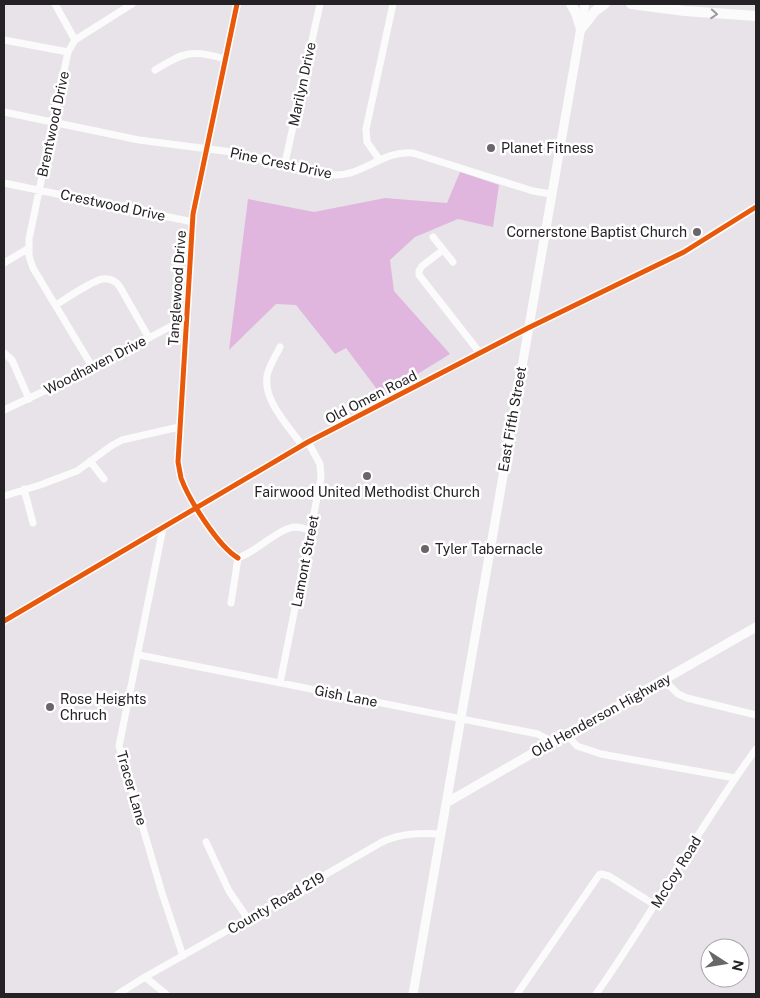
<svg xmlns="http://www.w3.org/2000/svg" width="760" height="998" font-family="'Public Sans',sans-serif">
<style>
.forest{fill:#e0b6df}
.lines{fill:none;stroke-linecap:round;stroke-linejoin:round}
.minor{stroke:#fcfbfc;stroke-width:7}
.major{stroke:#fcfbfc;stroke-width:9}
.highway{stroke:#fcfbfc;stroke-width:10}
.cycleway-casing{stroke:#fff;stroke-width:8}
.cycleway{stroke:#e8590c;stroke-width:5}
.oneway{stroke:#9b999b}
.poi-dot{fill:#696669;stroke:#fff;stroke-width:2}
.labels{text-anchor:middle;stroke-width:5;stroke-linejoin:round;paint-order:stroke}
.street-label{font-size:14px;fill:#252225;stroke:#fff}
.poi-label{font-size:14px;fill:#252225;stroke:#fff;text-anchor:start}
</style>
<rect width="100%" height="100%" fill="#e8e3e8"/>
<!-- forest -->
<path class="forest" d="M460,172L499,185L493,227L458,219L415,237L390,260L394,291L450,354L382,396L346,348L335,354L296,305L276,304L229,350L248,199L314,212L385,198L447,203Z"/>
<g class="lines">
<!-- minor -->
<path class="minor" d="M55,4L75,40
M237,4L193,214L178,462C179,467 180,473 181,478C189,500 218,546 238,558
M4,40L68,52
M155,70C184,52 192,49 225,59
M4,112L139,140L232,152L335,175C365,175 383,150 413,153L533,191L551,194
M379,159L367,142L366,129L393,4
M285,163L320,4
M4,183L193,222
M433,237L453,262
M443,250L422,266L419,271V275L480,353
M4,263L29,248
M56,305C67,298 90,282 102,279C110,278 116,281 120,287L149,338
M280,347C276,355 271,363 268,372C260,397 288,426 302,445
M4,353L12,360L29,399
M93,368L33,268L29,256V239L68,52L75,40L132,4
M4,410L93,368L175,324L187,321
M90,461L104,479
M24,489L33,523
M4,496L40,485L77,471L111,446L122,440L179,427
M163,528L119,746L162,893L183,956
M238,558C256,552 279,528 295,527C301,527 306,529 311,531
M231,603L238,558
M4,621L308,442L528,328L684,252L756,207
M139,655L538,734L552,742
M665,681L678,694L687,698L756,715
M280,683L321,478L320,464L308,442
M567,735L577,746L601,754L735,778
M206,842L229,891L248,919
M145,977L166,994
M118,994L145,977L292,894L382,842C401,833 420,833 440,834
M517,994L599,875L601,874L609,876L655,905
M596,994C652,915 698,828 756,749"/>
<!-- major -->
<path class="major" d="M446,803L552,742L567,735L756,627
M413,994L585,4"/>
<!-- highway -->
<path class="highway" d="M571,4L576,13L581,29
M631,4L685,11L756,16
M581,29L595,11L605,4"/>
<defs>
<path id="cycleway" d="M237,4L193,214L178,462C179,467 180,473 181,478C189,500 218,546 238,558
M4,621L308,442L528,328L684,252L756,207"/>
</defs>
<!-- cycleway casing -->
<use href="#cycleway" class="cycleway-casing"/>
<!-- cycleway -->
<use href="#cycleway" class="cycleway"/>
</g>
<!-- one-way arrows -->
<defs><path id="oneway-chevron" d="M-2-3.5L2.5 0L-2 3.5" fill="none" stroke-width="1.6" stroke-linecap="round" stroke-linejoin="round" transform="scale(1.25)"/></defs>
<use class="oneway" href="#oneway-chevron" transform="translate(714 14) rotate(4)"/>
<!-- markers -->
<g class="poi-dot">
<circle cx="491" cy="148" r="5"/>
<circle cx="697" cy="232" r="5"/>
<circle cx="367" cy="476" r="5"/>
<circle cx="425" cy="549" r="5"/>
<circle cx="50" cy="707" r="5"/>
</g>
<g class="labels">
<!-- street labels -->
<g class="street-label">
<text transform="translate(302 84) rotate(-78)" y="5">Marilyn Drive</text>
<text transform="translate(53 124) rotate(-78)" y="5">Brentwood Drive</text>
<text transform="translate(281 163) rotate(12)" y="5">Pine Crest Drive</text>
<text transform="translate(113 205) rotate(12)" y="5">Crestwood Drive</text>
<text transform="translate(177 288) rotate(-86)" y="5">Tanglewood Drive</text>
<text transform="translate(95 365) rotate(-27)" y="5">Woodhaven Drive</text>
<text transform="translate(371 397) rotate(-27)" y="5">Old Omen Road</text>
<text transform="translate(512 419) rotate(-80)" y="5">East Fifth Street</text>
<text transform="translate(305 561) rotate(-79)" y="5">Lamont Street</text>
<text transform="translate(346 696) rotate(11)" y="5">Gish Lane</text>
<text transform="translate(601 715) rotate(-29)" y="5">Old Henderson Highway</text>
<text transform="translate(132 788) rotate(74)" y="5">Tracer Lane</text>
<text transform="translate(676 872) rotate(-58)" y="5">McCoy Road</text>
<text transform="translate(276 903) rotate(-30)" y="5">County Road 219</text>
</g>
<!-- poi labels -->
<g class="poi-label">
<text x="501" y="153">Planet Fitness</text>
<text x="687" y="237" text-anchor="end">Cornerstone Baptist Church</text>
<text x="367" y="497" text-anchor="middle">Fairwood United Methodist Church</text>
<text x="435" y="554">Tyler Tabernacle</text>
<text x="60" y="704">Rose Heights<tspan x="60" dy="16">Chruch</tspan></text>
</g>
</g>
<!-- border -->
<rect width="760" height="998" fill="none" stroke="#252225" stroke-width="10"/>
<!-- north arrow -->
<g transform="translate(725 963) rotate(102)"><circle r="24" fill="#ffffff" stroke="#a8a7a8"/>
<path d="M0-4L9 19L0 12L-9 19Z" fill="#696669"/>
<text y="-8" font-size="14" font-weight="bold" text-anchor="middle" fill="#252225">N</text>
</g>
</svg>
